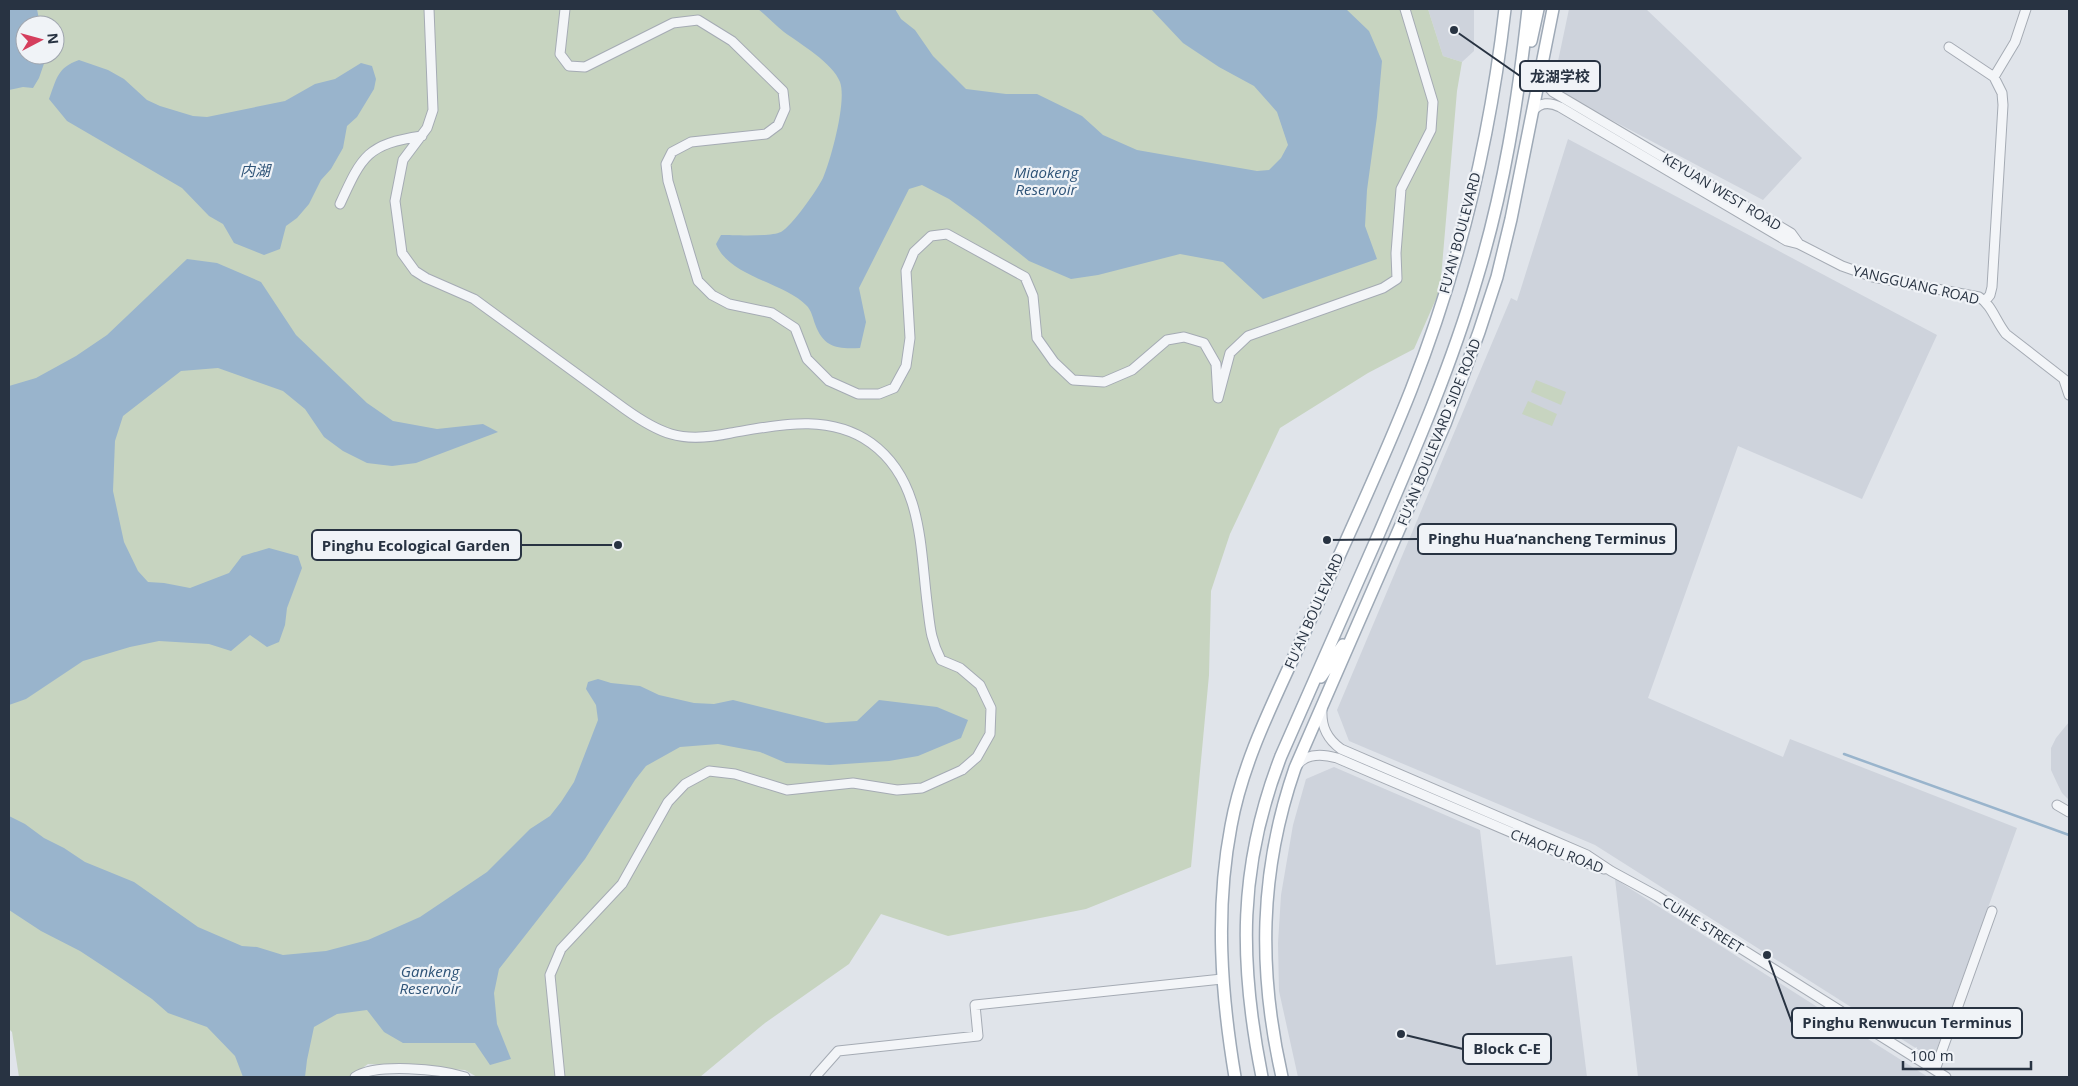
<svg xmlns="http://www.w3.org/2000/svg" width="2078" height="1086" font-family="'Open Sans','Noto Sans SC',sans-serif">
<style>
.built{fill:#ced3dc}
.green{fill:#c7d4c0;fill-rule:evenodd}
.water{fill:#99b4cc}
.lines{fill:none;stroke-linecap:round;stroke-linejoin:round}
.stream{stroke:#99b4cc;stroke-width:2.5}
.minor-casing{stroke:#a5abb4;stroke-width:11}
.major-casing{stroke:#9ea9b6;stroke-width:14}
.minor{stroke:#f3f5f8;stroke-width:9}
.major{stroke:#fff;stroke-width:11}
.labels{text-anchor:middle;stroke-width:4.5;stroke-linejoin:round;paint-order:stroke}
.street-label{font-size:14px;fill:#283342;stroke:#f0f3f7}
.water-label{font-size:15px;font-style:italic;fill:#2f5478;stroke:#f0f3f7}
.leader{fill:none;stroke:#283342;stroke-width:2}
.callout-dot{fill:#283342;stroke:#f0f3f7;stroke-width:2}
.callout{fill:#f0f3f7;stroke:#283342;stroke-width:2}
.callout-label{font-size:15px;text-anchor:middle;font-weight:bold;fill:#283342}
</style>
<rect width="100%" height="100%" fill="#e0e4ea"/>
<!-- built -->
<path class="built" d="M1428,9H1474V51L1462,62L1443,56Z
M1569,9H1646L1802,158L1763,200L1562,94L1557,66Z
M1568,139L1937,335L1862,499L1738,446L1648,698L1783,757L1790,739L2017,828L1933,1059L1595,845L1349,741L1337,710L1511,298L1517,301Z
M2069,722V800L2062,793L2057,783L2051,770V748L2056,738Z
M1334,767L1480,830L1496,965L1572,956L1587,1077H1298L1279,991L1278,943L1281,895L1293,825L1306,779Z
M1615,879L1928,1077H1638Z"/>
<!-- green -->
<path class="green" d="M9,9H1428L1443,56L1462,62L1457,91L1440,290L1414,349L1368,373L1280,428L1230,534L1211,591L1209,675L1191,867L1086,909L948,936L881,914L849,964L765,1023L700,1077H477L465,1070L368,1064L350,1077H19L12,1032L9,1029ZM25,25H55V55H25Z
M1536,380L1566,392L1561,405L1531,392Z
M1528,401L1557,414L1552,426L1522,414Z"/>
<!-- water -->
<path class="water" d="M9,9H37L40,25H25V55H47L39,78L33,88L23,87L9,90Z
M758,9H895L901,19L915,30L933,56L966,89L1006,94H1037L1082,116L1103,135L1137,150L1257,171L1269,170L1281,158L1288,145L1277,112L1254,86L1219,67L1183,43L1151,9H1346L1369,31L1382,61L1377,117L1367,190L1365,226L1377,259L1263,299L1223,262L1180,254L1098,275L1071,279L1029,261L978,220L949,199L922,185L909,189L859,288L866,322L860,348C837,349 824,348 815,324C813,318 811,310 807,306C784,282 729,277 716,244L721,235C734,235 770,237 781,232C792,226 817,190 823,178C831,159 847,101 840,82C833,63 799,43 784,32C775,25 767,16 758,9Z
M79,60L108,70L124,79L147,100L160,106L193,116L207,117L285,101L315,84L335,79L361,63L372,66L376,79L374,89L357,117L347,126L343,148L331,169L321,180L309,204L297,218L286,226L280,249L264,255L234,243L223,224L209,216L182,188L67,121L49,99C57,78 57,68 79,60Z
M187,259L217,263L261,282L296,335L367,403L393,421L437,429L483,424L498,432L416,463L392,466L367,463L343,451L324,437L305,409L283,391L218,368L181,371L123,416L115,441L113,491L124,542L138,571L148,582L164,583L190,588L229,573L242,556L269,548L298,556L302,568L287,608L285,625L279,642L267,647L250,635L231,651L209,644L159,641L130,647L83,661L26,699L9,705V386L36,378L76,356L107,335Z
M598,679L611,683L640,686L659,695L694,703L714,704L733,700L826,723L857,721L879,700L937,707L968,720L961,738L918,756L889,761L830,765L786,763L760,752L718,744L680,747L646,766L635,780L585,859L499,969L494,993L497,1024L511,1059L490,1065L475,1043H403L384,1032L367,1010L337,1014L314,1027L307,1060L305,1077H243L235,1056L207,1027L168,1013L152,999L112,972L80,951L41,931L9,910V816L25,824L44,838L64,848L85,862L134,882L198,927L242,946L257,947L283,955L326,951L368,940L420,917L487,872L530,829L550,816L561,802L574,782L598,720L596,705L586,689L588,682Z"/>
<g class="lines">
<!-- stream -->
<path class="stream" d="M1844,754L2069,835"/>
<defs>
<path id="minor" d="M429,9L433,110L427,128L403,160L395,201L402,253L415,271L426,278L474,299L625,409C639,419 654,429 671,434C691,440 712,437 731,433C778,425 829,413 871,443C922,480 920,545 927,602C930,625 930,639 941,660L960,668L980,685L991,708L990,734L977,757L962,770L922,788L897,790L853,783L787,790L735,774L709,771L685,784L668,802L622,884L561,949L550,975L560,1077
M565,9L560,54L569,66L585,67L673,23L698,20L732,41L783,91L785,109L778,125L766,134L691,142L672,152L666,164L668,181L698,281L712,295L729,304L772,313L795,328L807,359L829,381L858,394H879L894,388L906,366L910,338L906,271L914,252L931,236L947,234L1025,277L1033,296L1037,338L1054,362L1073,380L1104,382L1132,370L1167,340L1184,337L1204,343L1216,364L1218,398L1230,353L1248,336L1383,288L1397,279L1396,253L1401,189L1431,130L1433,102L1405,9
M1949,47L1994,77
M1541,73L1545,83L1553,92L1791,233L1799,244
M1533,111C1540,102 1550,102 1560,107L1787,241L1799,244L1842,266L1873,277L1979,297C1992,305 1996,322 2006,334L2069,383
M340,204C362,156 367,144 422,136
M1985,301L1990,295L1992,287L2003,105L2002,93L1994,77L2015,42L2026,9
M2064,380L2069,395
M1322,709C1321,727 1327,739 1341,749L1587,855L1611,871L1657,896L1946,1077
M1297,765C1307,753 1323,754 1337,758L1569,857L1604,869
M2057,805L2069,812
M1935,1070L1992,911
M355,1077C376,1063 440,1069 465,1077
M815,1077L838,1051L978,1036L975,1005L1222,979"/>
<path id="major" d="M1531,41L1538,9
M1321,677L1343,645
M1235,1077C1221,993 1215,910 1231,826C1242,765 1270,709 1296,652C1334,565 1376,479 1411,390C1459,268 1490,139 1505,9
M1262,1077C1239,962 1238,867 1281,756C1313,683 1345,610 1377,538C1414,452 1451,367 1477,278C1504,189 1518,101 1528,9
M1282,1077C1258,971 1259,872 1295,768L1445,424L1479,332L1497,277L1511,219L1553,9"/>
</defs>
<!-- minor casing -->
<use href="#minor" class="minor-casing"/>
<!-- major casing -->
<use href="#major" class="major-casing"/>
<!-- minor -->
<use href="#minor" class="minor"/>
<!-- major -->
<use href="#major" class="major"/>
</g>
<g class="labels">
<!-- street labels -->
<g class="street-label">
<text transform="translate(1722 192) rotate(31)" y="5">KEYUAN WEST ROAD</text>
<text transform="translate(1460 233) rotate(-75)" y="5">FU'AN BOULEVARD</text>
<text transform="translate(1916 285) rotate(13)" y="5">YANGGUANG ROAD</text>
<text transform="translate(1439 432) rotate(-68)" y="5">FU'AN BOULEVARD SIDE ROAD</text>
<text transform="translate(1314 611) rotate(-66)" y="5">FU'AN BOULEVARD</text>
<text transform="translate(1557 851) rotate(21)" y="5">CHAOFU ROAD</text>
<text transform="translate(1703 925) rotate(32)" y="5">CUIHE STREET</text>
</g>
<!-- water labels -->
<g class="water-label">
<text x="255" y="176">内湖</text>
<text x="1046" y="178">Miaokeng<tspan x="1046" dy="17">Reservoir</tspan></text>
<text x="430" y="977">Gankeng<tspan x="430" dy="17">Reservoir</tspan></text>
</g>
</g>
<!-- callouts -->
<path class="leader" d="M1454 30L1520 76M1327 540L1418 539M618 545L521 545M1767 955L1792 1023M1401 1034L1463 1049"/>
<g class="callout-dot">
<circle cx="1454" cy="30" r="5"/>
<circle cx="1327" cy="540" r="5"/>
<circle cx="618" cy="545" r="5"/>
<circle cx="1767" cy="955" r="5"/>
<circle cx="1401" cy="1034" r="5"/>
</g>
<g class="callout">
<rect x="1520" y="61" width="80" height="30" rx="5"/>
<rect x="1418" y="524" width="258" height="30" rx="5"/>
<rect x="312" y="530" width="209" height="30" rx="5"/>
<rect x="1792" y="1008" width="230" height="30" rx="5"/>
<rect x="1463" y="1034" width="88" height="30" rx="5"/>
</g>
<g class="callout-label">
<text x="1560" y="82">龙湖学校</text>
<text x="1547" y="544">Pinghu Hua‘nancheng Terminus</text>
<text x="416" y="551">Pinghu Ecological Garden</text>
<text x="1907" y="1028">Pinghu Renwucun Terminus</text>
<text x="1507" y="1054">Block C-E</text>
</g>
<!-- border -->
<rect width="2078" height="1086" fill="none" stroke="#283342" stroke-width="20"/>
<!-- north arrow -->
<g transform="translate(40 40) rotate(84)"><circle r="24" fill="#f0f3f7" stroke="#a0a6af"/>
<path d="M0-4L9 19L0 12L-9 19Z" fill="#d53e5d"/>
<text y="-8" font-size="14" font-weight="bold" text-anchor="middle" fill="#283342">N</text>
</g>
<!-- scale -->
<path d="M1903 1061v8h128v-8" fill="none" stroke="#283342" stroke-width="2.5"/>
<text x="1910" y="1061" font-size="15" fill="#283342" stroke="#f0f3f7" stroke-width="4" paint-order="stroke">100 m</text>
</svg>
